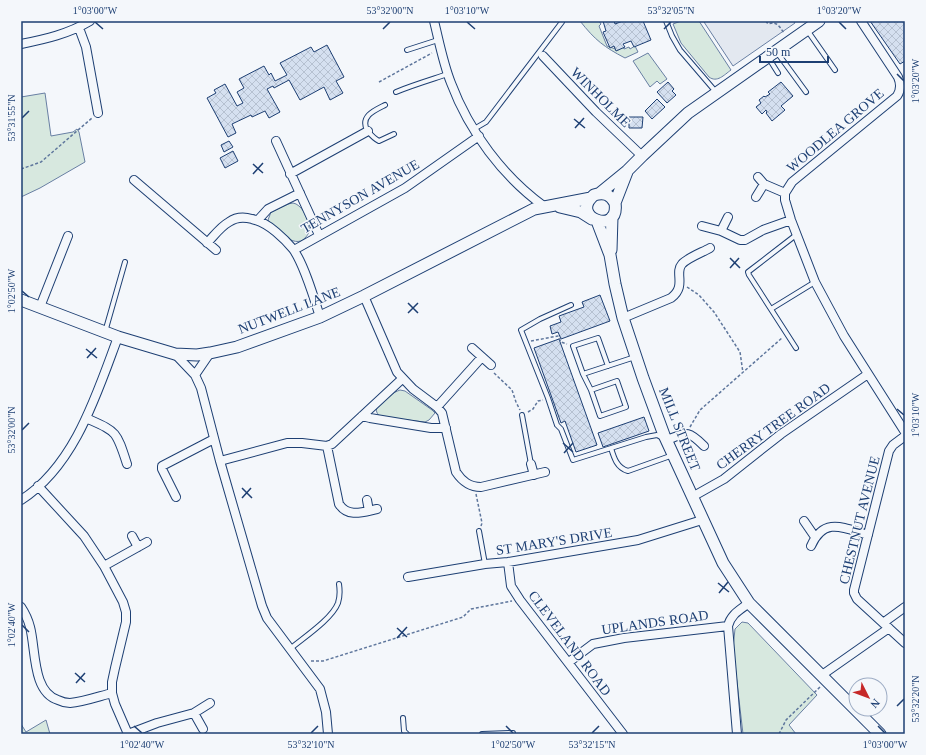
<svg xmlns="http://www.w3.org/2000/svg" width="926" height="755" font-family="'Times New Roman',serif">
<style>
.green{fill:#d7e8df;stroke:#687fa3}
.parking{fill:#e3e8f0;stroke:#687fa3}
.building{fill:url(#building-cross-hatch);stroke:#1d3f73}
.lines{fill:none;stroke-linecap:round;stroke-linejoin:round}
.lane-casing{stroke:#1d3f73;stroke-width:6}
.street-casing{stroke:#1d3f73;stroke-width:10}
.secondary-casing{stroke:#1d3f73;stroke-width:13}
.path{stroke:#5e769c;stroke-width:1.5;stroke-dasharray:3 2;stroke-linecap:butt}
.lane{stroke:#f4f7fb;stroke-width:4}
.street{stroke:#f4f7fb;stroke-width:8}
.secondary{stroke:#f4f7fb;stroke-width:11}
.ticks{fill:none;stroke:#1d3f73;stroke-width:1.5}
.labels{text-anchor:middle;stroke-width:3;stroke-linejoin:round;paint-order:stroke}
.street-label{font-size:14px;fill:#1d3f73;stroke:#f4f7fb}
.neatline{fill:none;stroke:#1d3f73;stroke-width:1.5}
.ticks-label{font-size:10px;text-anchor:middle;fill:#1d3f73}
</style>
<defs>
<pattern id="building-cross-hatch" width="8" height="8" patternUnits="userSpaceOnUse"><rect width="8" height="8" fill="#d5e0f0"/><path d="M0 0l8 8M0 8l8-8" fill="none" stroke="#b6c1d1"/></pattern>
</defs>
<rect width="100%" height="100%" fill="#f4f7fb"/>
<!-- green -->
<path class="green" d="M580,21H599L601,24L599,26L607,46L618,50L623,47L624,49L629,47L630,49L635,46L638,52L625,58C604,47 595,40 580,21Z
M681,21H699L731,70C724,75 717,83 709,77L681,43L673,24Z
M648,53L667,79L660,84L657,81L650,87L633,61Z
M45,93L51,136L73,132L77,129L79,132L85,162L40,188L21,197V97Z
M293,203C301,204 309,218 309,227C310,231 308,235 305,238C294,250 275,228 268,220L271,212L288,204Z
M400,390L405,391L432,410L435,413L429,420L425,422L381,417C366,407 392,393 400,390Z
M742,622L748,623L817,695L789,725L796,734H743L733,648L735,629Z
M46,720L50,734H21V724L26,732Z"/>
<!-- parking -->
<path class="parking" d="M707,21H794L795,23L733,66L704,22Z"/>
<!-- building -->
<path class="building" d="M603,21H614L615,24L623,21H643L651,40L634,47L631,41L623,44L625,47L616,51L614,46L610,48L603,32L606,31Z
M870,21H905V61L900,64Z
M327,45L344,77L336,81L343,93L330,100L324,87L300,100L289,80L274,88L273,86L267,89L280,112L269,118L265,111L252,117L251,115L232,124L236,133L228,137L207,98L216,93L214,90L225,84L237,106L243,103L237,92L244,88L239,79L264,66L269,75L271,73L275,81L287,75L280,63L311,47L314,52Z
M668,82L674,89L672,91L676,95L667,103L657,92Z
M781,82L793,96L781,106L785,110L772,121L766,113L767,112L766,110L762,114L756,107L761,103L759,100L764,96L765,97L770,94L768,92Z
M657,99L665,107L652,119L645,111Z
M629,117H643L642,128H629Z
M229,141L233,147L224,152L221,145Z
M233,151L238,161L225,168L220,158Z
M600,295L610,321L561,339L558,332L552,334L550,326L561,322L559,316L584,307L582,302Z
M559,339L597,445L576,452L565,421L561,423L534,348Z
M644,417L649,431L603,447L598,433Z"/>
<g class="lines">
<defs>
<path id="lane" d="M666,21L672,36L680,50L716,92
M807,30L835,70
M407,50L438,40
M776,51L806,92
M768,57L778,73
M396,92C413,85 430,80 448,74
M385,105C375,110 360,116 367,130C371,135 373,138 379,141L394,134
M474,129L486,122L562,22
M571,305L540,319L521,330L548,398L557,425L561,429L573,460L646,437L657,435L663,438
M771,309L815,282
M105,332L125,262
M796,348L749,275L748,272L796,235
M583,374L573,346L598,338L608,366
M591,390L617,381L626,407L600,416L591,390L583,374L635,357
M522,415L531,464
M611,448C614,458 617,468 628,471L673,455
M479,531L485,564
M290,649C303,638 332,619 338,603C340,597 340,591 339,584
M403,718L404,731L407,734
M482,734L513,733V734"/>
<path id="street" d="M434,21C439,41 443,63 451,83C469,131 503,177 545,207
M861,21L898,77C901,84 901,90 897,96L792,182L785,193V200L791,220L815,282L844,336L905,432
M79,28L86,47L98,113
M21,44C46,39 68,34 90,21
M543,56L596,112L642,156
M276,141L319,235
M290,174L368,131
M758,177L764,184L785,193
M134,180L216,250
M756,197L764,184
M258,220L268,209L300,193
M702,226L721,231L740,240H745L763,230L791,220
M721,231L728,217
M207,243C214,236 220,227 229,222C236,217 245,217 252,219C261,221 269,226 276,232C282,237 288,243 293,249C304,264 314,298 320,317
M294,250L405,188L479,136
M364,296L397,372L413,389L437,407L442,413L456,472C462,481 469,487 481,487L545,472
M40,307L68,236
M623,318L671,298C687,286 674,273 682,264C687,258 703,252 710,248
M472,348L491,365
M175,354L195,375L201,388L220,461L262,606L267,618L320,689L326,712L328,734
M195,375L210,353
M437,407L482,357
M362,416L370,418L431,428H446
M86,418C117,432 116,430 127,464
M905,436L893,445L889,451L854,590V593L857,599L905,643
M667,440C687,432 688,430 704,446
M327,446L339,504C348,518 363,512 377,509
M220,461L287,443H302L327,446L332,444L402,379
M531,464L534,475
M38,486L84,536L104,566L123,602L126,612V622L115,668L112,682V693L115,704L128,734
M176,497L162,469V466L214,439
M692,497L724,479L781,434L868,374
M21,500C75,466 97,393 118,337
M367,500L369,511
M804,521L815,537
M132,536L138,547
M811,546C824,516 844,528 868,535
M508,562L511,586L520,600L623,734
M104,566L147,542
M408,577L485,564L508,562L638,540L702,520
M21,607C25,613 28,619 30,627C36,649 32,692 58,700C62,702 67,703 70,703C83,702 100,696 112,693
M883,623L905,607
M569,662L593,644L624,638L728,626
M822,675L889,628
M194,713L203,729
M128,734L157,723L194,713L210,703
M737,734L728,626C731,614 740,610 749,603"/>
<path id="secondary" d="M600,193L627,171L642,156L688,113L819,21
M615,203C610,194 604,192 594,195C568,217 620,237 615,203L627,172
M560,207L581,212L592,219
M597,221L610,255L615,284L623,318L643,378L664,435L723,563L749,603L880,734
M611,250L612,217
M21,300L118,337L175,354L197,355L210,353L237,347L320,317L364,296L534,209L591,198"/>
</defs>
<!-- lane casing -->
<use href="#lane" class="lane-casing"/>
<!-- street casing -->
<use href="#street" class="street-casing"/>
<!-- secondary casing -->
<use href="#secondary" class="secondary-casing"/>
<!-- path -->
<path class="path" d="M766,21L768,24C777,21 779,26 784,33
M379,82L432,53
M21,169L41,162L92,118
M687,287L699,295L714,312L740,352L743,373
M531,341L558,336L561,342L567,344
M494,373L512,390L516,402L520,410
M528,412L533,409L538,401L543,400
M690,427L700,410L782,338
M476,494L482,523L481,526
M311,661H323L463,617L471,609L512,601
M779,734L786,720L820,687"/>
<!-- lane -->
<use href="#lane" class="lane"/>
<!-- street -->
<use href="#street" class="street"/>
<!-- secondary -->
<use href="#secondary" class="secondary"/>
</g>
<!-- ticks -->
<path class="ticks" d="M95,22L103,29M467,22L475,29M839,22L846,29M383,29L390,22M664,29L671,22M897,74L904,81M22,118L29,111M574,119L585,128M575,128L584,118M253,164L263,173M253,174L263,163M730,258L740,268M730,268L739,258M22,291L29,297M408,303L418,313M408,313L418,303M86,349L97,358M87,358L96,348M897,409L904,415M22,430L29,423M563,443L573,452M564,453L573,443M242,488L252,498M242,498L251,488M718,583L729,592M719,593L728,582M22,625L29,632M397,628L407,637M397,638L407,627M75,673L85,682M76,683L85,673M897,706L904,699M134,726L142,733M506,726L513,733M878,726L885,733M311,733L318,726M592,733L599,726"/>
<g class="labels">
<!-- street labels -->
<g class="street-label">
<text transform="translate(601 97) rotate(45)" y="5">WINHOLME</text>
<text transform="translate(835 130) rotate(-40)" y="5">WOODLEA GROVE</text>
<text transform="translate(360 196) rotate(-30)" y="5">TENNYSON AVENUE</text>
<text transform="translate(289 310) rotate(-21)" y="5">NUTWELL LANE</text>
<text transform="translate(773 426) rotate(-36)" y="5">CHERRY TREE ROAD</text>
<text transform="translate(680 429) rotate(68)" y="5">MILL STREET</text>
<text transform="translate(859 520) rotate(-76)" y="5">CHESTNUT AVENUE</text>
<text transform="translate(554 541) rotate(-9)" y="5">ST MARY'S DRIVE</text>
<text transform="translate(655 622) rotate(-8)" y="5">UPLANDS ROAD</text>
<text transform="translate(570 643) rotate(53)" y="5">CLEVELAND ROAD</text>
</g>
</g>
<!-- border -->
<rect width="926" height="755" fill="none" stroke="#f4f7fb" stroke-width="44"/>
<!-- north arrow -->
<g transform="translate(868 697) rotate(132)"><circle r="19" fill="#f4f7fb" stroke="#9eadc5"/>
<path d="M0-3L7 15L0 10L-7 15Z" fill="#c62828"/>
<text y="-6" font-size="11" font-weight="bold" text-anchor="middle" fill="#1d3f73">N</text>
</g>
<!-- scale -->
<path d="M760 56v6h68v-6" fill="none" stroke="#1d3f73" stroke-width="2"/>
<text x="766" y="56" font-size="12" fill="#1d3f73" stroke="#f4f7fb" stroke-width="3" paint-order="stroke">50 m</text>
<rect x="22" y="22" width="882" height="711" class="neatline"/>
<g class="ticks-label">
<text x="95" y="14">1°03'00"W</text>
<text x="390" y="14">53°32'00"N</text>
<text x="467" y="14">1°03'10"W</text>
<text x="671" y="14">53°32'05"N</text>
<text x="839" y="14">1°03'20"W</text>
<text transform="translate(915 81) rotate(-90)" y="4">1°03'20"W</text>
<text transform="translate(11 118) rotate(-90)" y="4">53°31'55"N</text>
<text transform="translate(11 291) rotate(-90)" y="4">1°02'50"W</text>
<text transform="translate(915 415) rotate(-90)" y="4">1°03'10"W</text>
<text transform="translate(11 430) rotate(-90)" y="4">53°32'00"N</text>
<text transform="translate(11 625) rotate(-90)" y="4">1°02'40"W</text>
<text transform="translate(915 699) rotate(-90)" y="4">53°32'20"N</text>
<text x="142" y="748">1°02'40"W</text>
<text x="311" y="748">53°32'10"N</text>
<text x="513" y="748">1°02'50"W</text>
<text x="592" y="748">53°32'15"N</text>
<text x="885" y="748">1°03'00"W</text>
</g>
</svg>
